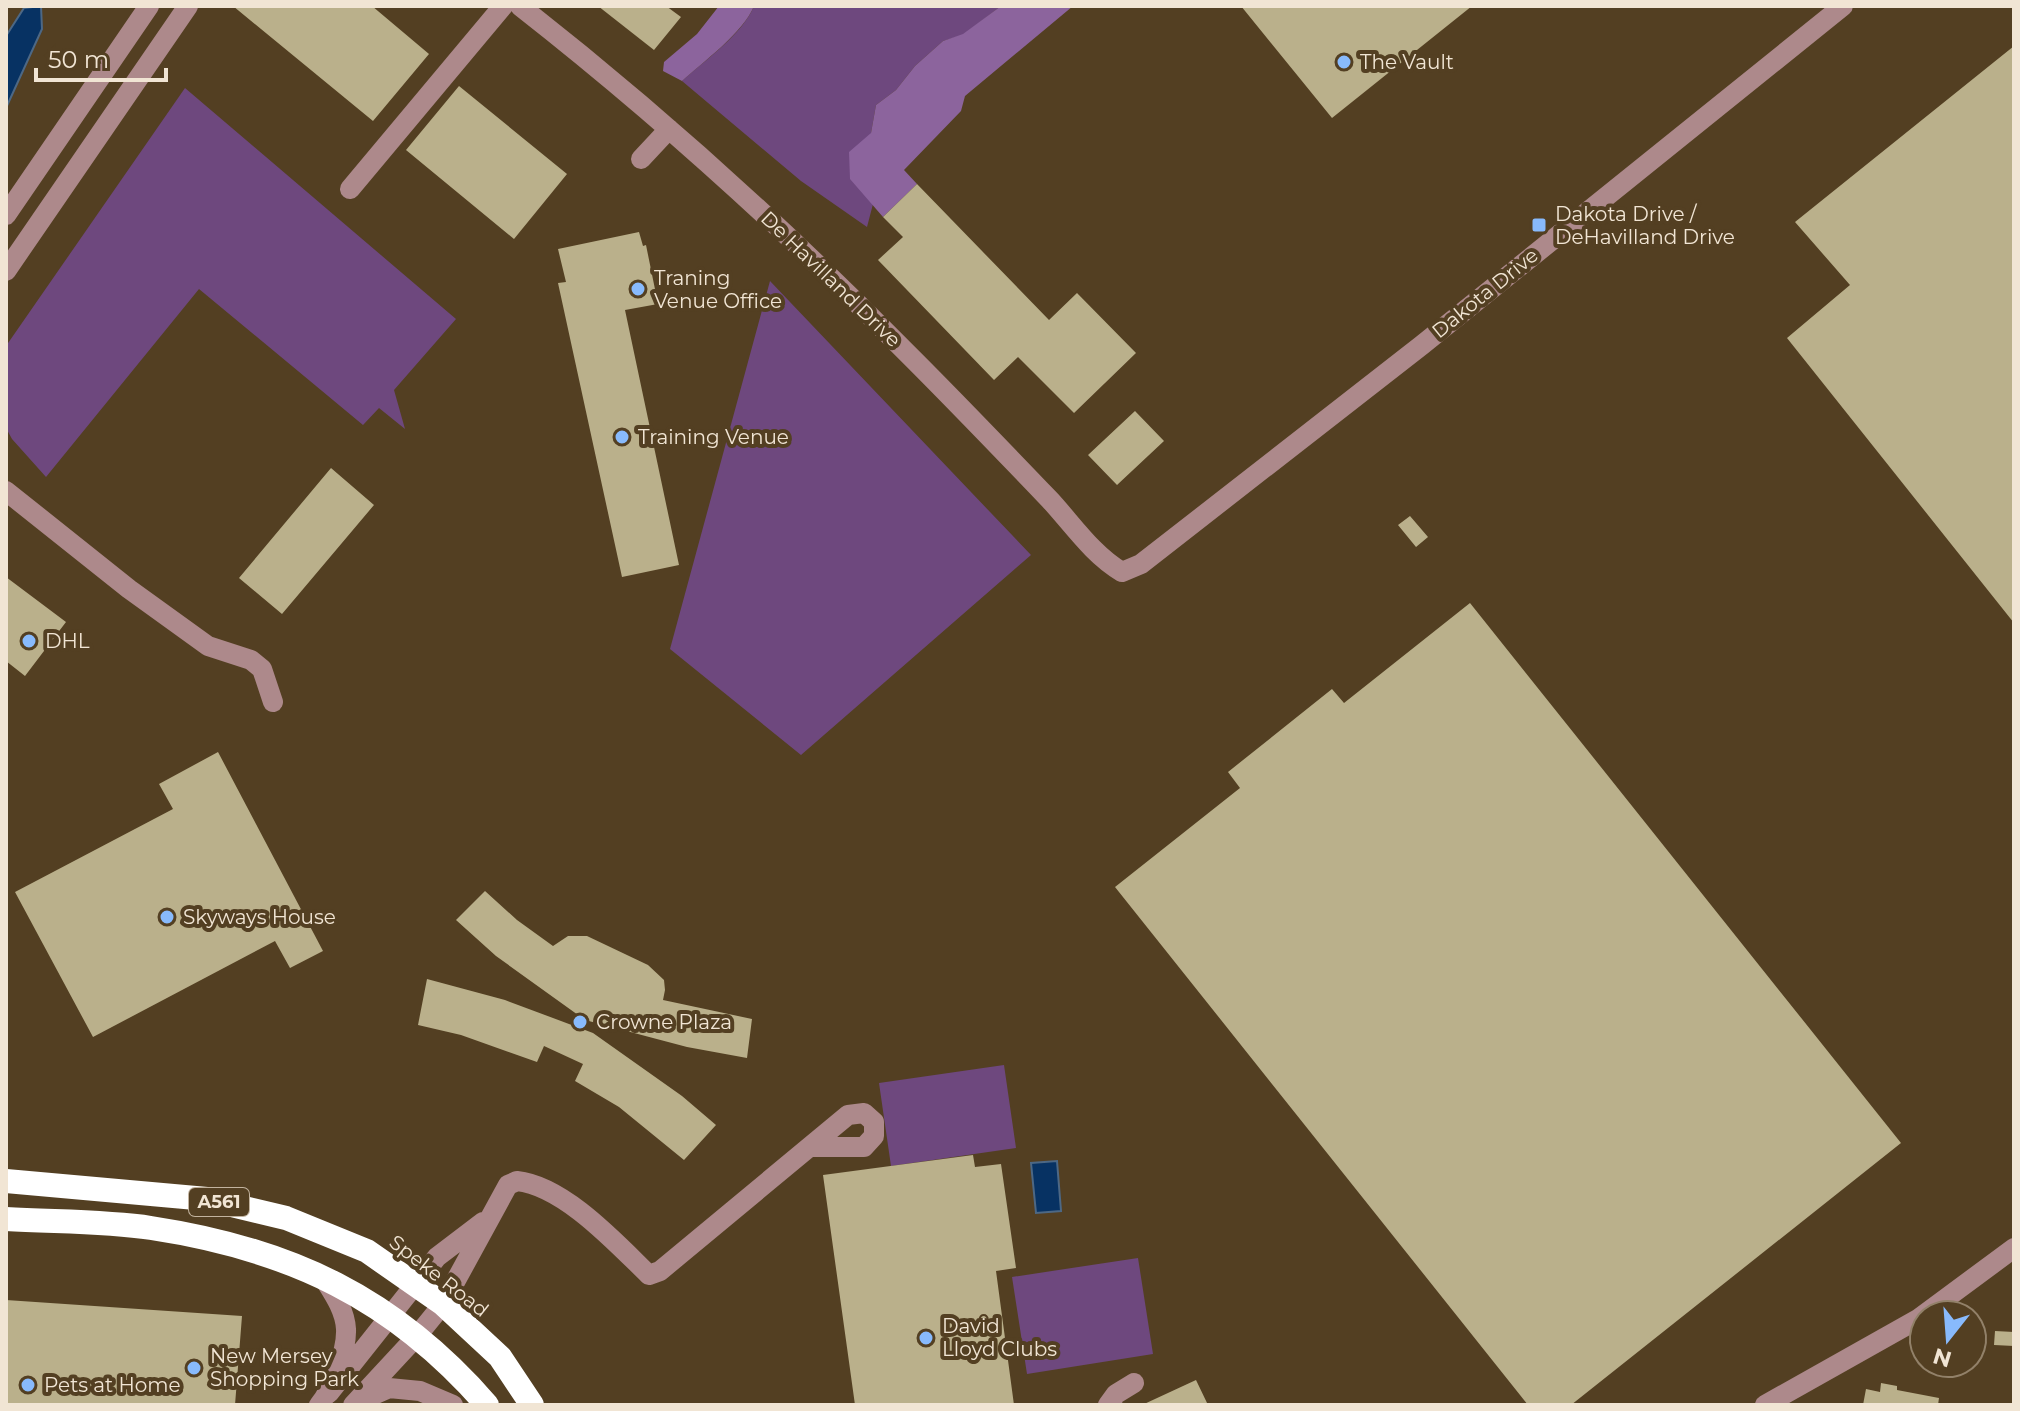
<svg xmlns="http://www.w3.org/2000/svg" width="2020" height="1411" font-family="Montserrat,sans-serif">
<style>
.green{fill:#6e487e}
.forest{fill:#8c649d}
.water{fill:#073263;stroke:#4d6885;stroke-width:2}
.building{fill:#bab08b}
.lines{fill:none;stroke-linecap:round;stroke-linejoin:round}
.minor{stroke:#ad898b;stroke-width:20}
.highway{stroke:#fff;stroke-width:24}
.poi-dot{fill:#88bafc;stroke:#533f22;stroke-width:3}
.labels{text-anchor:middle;stroke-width:8;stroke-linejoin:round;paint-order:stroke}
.shield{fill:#533f22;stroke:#c2b39f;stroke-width:2}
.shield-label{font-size:18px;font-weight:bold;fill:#f1e5d4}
.poi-label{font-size:20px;fill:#f1e5d4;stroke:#533f22;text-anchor:start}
.street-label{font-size:20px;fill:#f1e5d4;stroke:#533f22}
</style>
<rect width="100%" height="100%" fill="#533f22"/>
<!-- green -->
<path class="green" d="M754,6H1001L963,35L943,41L915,66L896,90L876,105L871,133L868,197L873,204L867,227L801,181L682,81C704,61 743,34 754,6Z
M185,88L456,319L394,390L405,429L379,408L363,425L199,289L46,477L12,439L6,428V346Z
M770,281L1031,555L801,755L670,649Z
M1004,1065L1016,1148L891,1166L879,1083Z
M1138,1258L1153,1354L1027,1374L1012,1277Z"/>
<!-- forest -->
<path class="forest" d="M719,6H754C743,33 704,61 682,81L663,71L664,62L697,34Z
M1001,6H1073L965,96L961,111L904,170L917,184L883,217L850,179L849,152L871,133L876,105L896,90L915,66L943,41L963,34Z"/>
<!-- water -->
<path class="water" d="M41,6L42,29L6,108V36L24,8Z
M1057,1161L1061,1211L1036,1213L1031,1163Z"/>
<!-- building -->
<path class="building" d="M233,6H372L429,54L373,121Z
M598,6H666L681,17L654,50Z
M1241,6H1472L1332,118Z
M2014,46V623L1787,338L1850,285L1795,222Z
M459,86L567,174L514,239L406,150Z
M917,184L1049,320L1077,293L1136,353L1074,413L1018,357L994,380L878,260L903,237L883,217Z
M639,232L643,246L646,245L658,304L625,310L679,565L622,577L558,283L566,282L558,249Z
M1135,411L1164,441L1117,485L1088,455Z
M331,468L374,505L282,614L239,578Z
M1410,516L1428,537L1416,547L1398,525Z
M6,577L66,622L25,676L6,661Z
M1470,603L1901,1143L1571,1405H1528L1115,887L1240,788L1228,772L1332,689L1344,703Z
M218,752L323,951L290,968L275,941L93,1037L15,892L173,809L159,784Z
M485,891L517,920L553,946L568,936H587L648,965L664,980L665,990L663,1000L752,1019L747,1058L687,1047L585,1020L496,956L456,920Z
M427,979L505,1000L593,1033L682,1096L716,1125L684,1160L619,1107L575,1081L583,1064L544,1046L537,1062L461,1035L418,1025Z
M973,1155L975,1167L1001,1164L1016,1268L996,1271L1014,1405H855L823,1175Z
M6,1300L242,1316L235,1405H6Z
M1995,1331L2014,1332V1346L1994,1345Z
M1196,1380L1208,1405H1142Z
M1881,1383L1897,1386V1390L1939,1398L1938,1405H1863L1866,1389L1880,1392Z"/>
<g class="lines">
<!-- minor -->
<path class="minor" d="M520,6C658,114 788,232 911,357C958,404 1004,452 1050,500C1073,525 1093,555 1122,572L1141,564L1422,345L1843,6
M641,159L669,129
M350,189L503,6
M6,215L149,6
M6,271L188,6
M6,491L129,589L208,646L251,660L262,669L273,702
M329,1393L437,1257L483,1222
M362,1400L389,1388L420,1391L453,1405
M319,1405C332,1390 347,1350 346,1329C345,1310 333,1293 323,1277
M353,1405L417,1336L443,1304L508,1185L517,1181C564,1186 616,1243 649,1275L660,1271L848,1115L864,1113L874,1122V1136L864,1147H812
M1108,1405L1116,1394L1134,1383
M1765,1405L1918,1319L2014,1248"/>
<!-- highway -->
<path class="highway" d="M6,1181L207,1199L286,1218L367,1251L443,1304L500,1357L532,1405
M6,1219C54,1222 104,1221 151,1228C290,1249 394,1298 487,1405"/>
</g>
<!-- markers -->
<g class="poi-dot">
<circle cx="1344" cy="62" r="8"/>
<rect x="1531" y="217" width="16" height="16" rx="4"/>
<circle cx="638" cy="289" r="8"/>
<circle cx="622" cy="437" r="8"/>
<circle cx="29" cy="641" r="8"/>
<circle cx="167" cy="917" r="8"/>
<circle cx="580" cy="1022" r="8"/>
<circle cx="926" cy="1338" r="8"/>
<circle cx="194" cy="1368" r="8"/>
<circle cx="28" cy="1385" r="8"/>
</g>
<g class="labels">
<!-- shield labels -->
<rect class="shield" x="189" y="1188" width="60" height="28" rx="6"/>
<g class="shield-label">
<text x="219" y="1208">A561</text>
</g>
<!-- poi labels -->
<g class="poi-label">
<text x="1360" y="69">The Vault</text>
<text x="1555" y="221">Dakota Drive /<tspan x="1555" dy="23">DeHavilland Drive</tspan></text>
<text x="654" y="285">Traning<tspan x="654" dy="23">Venue Office</tspan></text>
<text x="638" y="444">Training Venue</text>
<text x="45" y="648">DHL</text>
<text x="183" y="924">Skyways House</text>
<text x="596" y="1029">Crowne Plaza</text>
<text x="942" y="1333">David<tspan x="942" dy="23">Lloyd Clubs</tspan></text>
<text x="210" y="1363">New Mersey<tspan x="210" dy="23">Shopping Park</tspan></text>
<text x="44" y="1392">Pets at Home</text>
</g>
<!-- street labels -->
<g class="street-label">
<text transform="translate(831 279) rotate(44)" y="7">De Havilland Drive</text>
<text transform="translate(1485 293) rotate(-39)" y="7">Dakota Drive</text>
<text transform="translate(439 1276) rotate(38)" y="7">Speke Road</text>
</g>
</g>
<!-- border -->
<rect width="2020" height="1411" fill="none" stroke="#f1e5d4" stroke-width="16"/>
<!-- north arrow -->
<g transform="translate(1948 1339) rotate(197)"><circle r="38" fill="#533f22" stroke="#928169" stroke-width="2"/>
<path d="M0-6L14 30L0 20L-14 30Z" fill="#88bafc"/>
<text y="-12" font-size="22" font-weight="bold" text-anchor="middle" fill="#f1e5d4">N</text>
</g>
<!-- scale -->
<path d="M36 68v12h130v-12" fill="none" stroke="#f1e5d4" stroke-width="4"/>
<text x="48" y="68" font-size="24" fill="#f1e5d4" stroke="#533f22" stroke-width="6" paint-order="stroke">50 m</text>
</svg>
